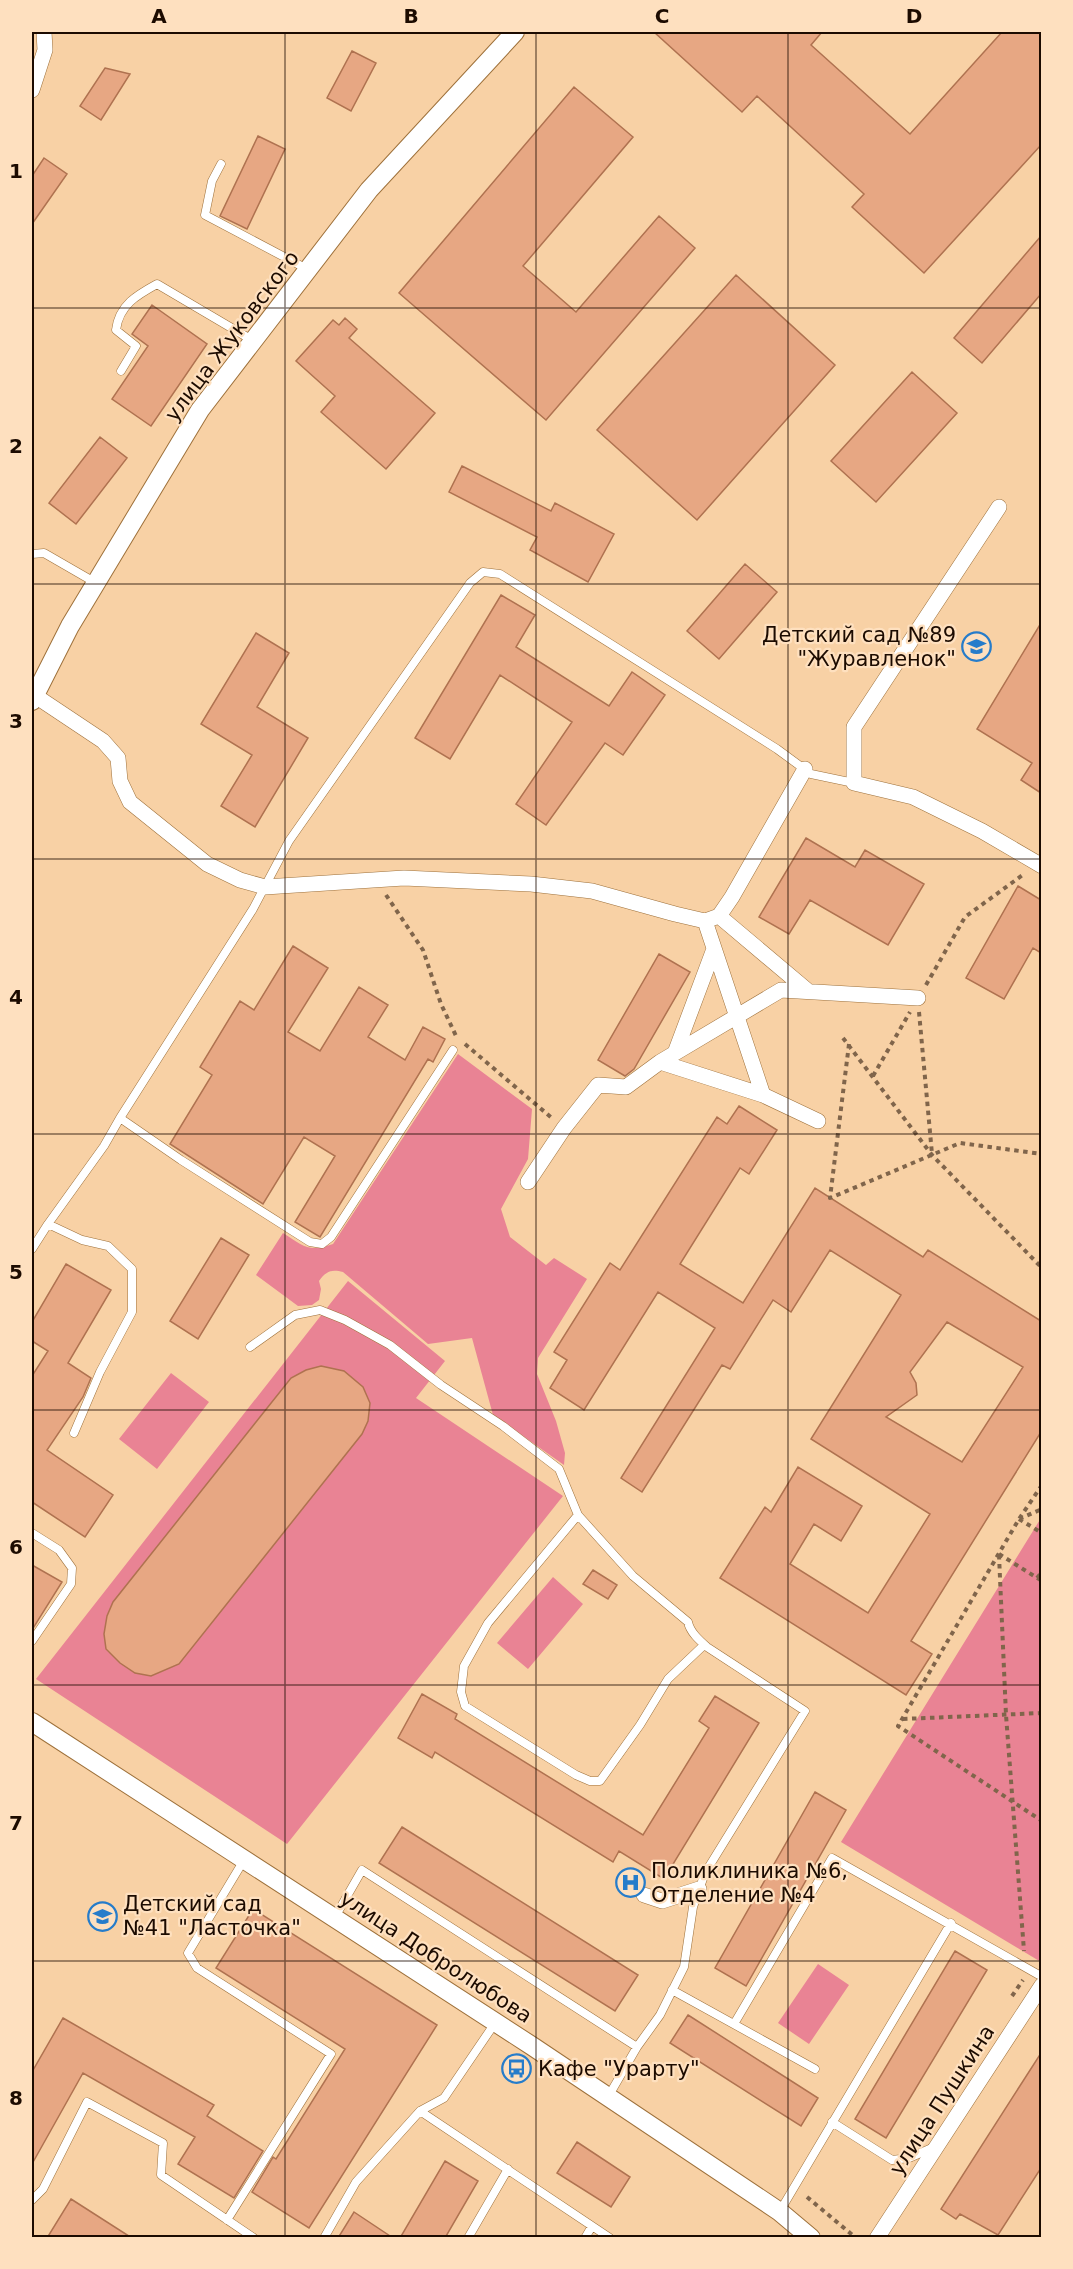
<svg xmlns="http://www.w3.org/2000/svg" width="1073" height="2269" font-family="'DejaVu Sans',sans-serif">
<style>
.green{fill:#e98394}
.building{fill:#e7a783;stroke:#af7250;stroke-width:1.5;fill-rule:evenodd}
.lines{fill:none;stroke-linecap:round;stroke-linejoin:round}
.service-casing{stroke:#9e713b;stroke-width:9}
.minor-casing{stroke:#9e713b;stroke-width:16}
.tertiary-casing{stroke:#9e713b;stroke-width:20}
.path{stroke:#80654b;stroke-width:4;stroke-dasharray:4.5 4.5;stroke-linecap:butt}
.service{stroke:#fff;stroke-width:8}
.minor{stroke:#fff;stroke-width:15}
.tertiary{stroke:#fff;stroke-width:18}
.grid{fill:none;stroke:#1c0b00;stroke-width:1.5;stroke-opacity:0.55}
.labels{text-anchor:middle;stroke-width:4.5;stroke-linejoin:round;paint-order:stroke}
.street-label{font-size:21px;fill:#1c0b00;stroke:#fee0bf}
.poi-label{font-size:21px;fill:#1c0b00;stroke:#fee0bf;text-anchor:start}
.neatline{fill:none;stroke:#1c0b00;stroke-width:2}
.grid-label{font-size:20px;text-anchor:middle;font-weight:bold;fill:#1c0b00}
</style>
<rect width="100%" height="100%" fill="#f8d1a5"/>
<!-- green -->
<path class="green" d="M458,1054L532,1109L528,1159L501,1209L510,1237L546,1265L554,1258L587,1279L538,1358L537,1374L556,1421L565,1453L564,1465L493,1415L472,1338L428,1344L343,1272C332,1269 326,1271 319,1281L321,1289L319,1300L312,1305L298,1306L256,1275L283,1233C304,1246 308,1253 333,1244Z
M348,1281L445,1361L416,1398L563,1496L287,1844L36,1679Z
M171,1373L209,1402L157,1469L119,1439Z
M1041,1518V1962L841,1842Z
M553,1577L583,1604L528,1669L497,1643Z
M818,1964L849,1985L809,2044L778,2023Z"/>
<!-- building -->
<path class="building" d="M654,32H822L811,45L910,134L1002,32H1041V145L924,273L852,207L864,194L757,96L742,112Z
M352,51L376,63L351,111L327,98Z
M105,68L130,74L101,120L80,106Z
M574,87L633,137L523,266L576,312L659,216L695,248L546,420L399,293Z
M258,136L285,149L247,229L220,216Z
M44,158L67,174L32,224V176Z
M1041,236V294L982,363L954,338Z
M736,275L835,365L697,520L597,430Z
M152,305L207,344L151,426L112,399L148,346L132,334Z
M345,318L357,329L349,338L435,413L386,469L321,412L335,396L296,361L333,320L339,325Z
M912,372L957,413L876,502L831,461Z
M100,437L127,458L76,524L49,503Z
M462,466L551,511L555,503L614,534L588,582L530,550L537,537L449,492Z
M745,564L777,592L719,659L687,631Z
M501,595L535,615L516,647L609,706L632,672L665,695L623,755L605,743L546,825L516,804L572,722L500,675L450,759L415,738Z
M1041,623V793L1021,780L1032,763L977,729Z
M256,633L289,653L257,707L308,738L255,827L221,806L252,755L201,724Z
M806,838L855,867L865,850L924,884L888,945L810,900L789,934L759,917Z
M1018,886L1041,900V953L1033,948L1004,999L966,978Z
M293,946L328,968L288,1032L320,1051L359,987L388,1005L368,1037L405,1060L423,1027L445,1039L433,1062L428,1059L320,1237L295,1222L335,1156L304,1137L263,1204L170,1144L212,1075L200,1067L240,1001L254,1010Z
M659,954L690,972L634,1069L625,1076L598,1060Z
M739,1106L777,1130L749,1174L740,1168L680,1264L743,1303L815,1188L923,1257L928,1250L1041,1321V1432L911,1641L932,1654L906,1695L720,1578L765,1507L771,1512L798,1467L862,1506L841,1541L814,1524L790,1564L868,1613L930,1514L811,1439L901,1295L830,1250L791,1312L773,1300L730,1369L722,1365L642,1492L621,1478L715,1328L658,1292L584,1410L550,1388L567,1360L554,1352L610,1263L620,1270L717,1117L727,1124ZM947,1322L1023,1367L962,1462L886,1417L917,1395L916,1383L910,1372Z
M221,1238L249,1255L198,1339L170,1321Z
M66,1264L111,1290L68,1363L91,1378L83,1397L47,1450L113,1495L85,1537L32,1502V1376L48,1351L32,1341V1322Z
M321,1366L344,1371L363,1387L370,1403L368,1421L362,1434L179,1664L151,1676L135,1673L120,1663L106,1649L104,1634L107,1616L113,1602L291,1378L306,1370Z
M32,1565L62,1582L32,1630Z
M593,1570L617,1585L608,1599L583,1584Z
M422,1694L457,1714L455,1719L643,1835L709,1728L699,1721L715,1696L759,1723L664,1879L619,1851L613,1862L435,1752L432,1758L398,1738Z
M815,1792L846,1810L746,1986L715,1968Z
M402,1827L638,1975L615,2011L379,1863Z
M253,1909L437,2025L309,2228L252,2192L273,2157L276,2159L345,2049L216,1968Z
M955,1951L987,1970L886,2138L855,2119Z
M688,2015L818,2098L801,2126L670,2043Z
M63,2018L214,2105L207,2116L263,2151L234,2198L178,2164L195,2137L83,2073L32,2164V2072Z
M1041,2053V2168L998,2235L960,2214L956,2219L941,2209Z
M577,2142L630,2177L611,2207L557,2173Z
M445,2161L478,2181L445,2238H400Z
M71,2199L132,2238H47Z
M354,2212L393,2238H338Z"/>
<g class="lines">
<defs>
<path id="service" d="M221,164L212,181L205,215L307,269
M121,371L136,346L116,330C119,305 137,295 157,284L252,340
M32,554L44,553L96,583
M120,1118L253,909L289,841L470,583L483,572L500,574L777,749L811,774L854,783
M48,1224L104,1146L120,1118L181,1160L310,1242L322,1244L331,1237L453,1050
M32,1249L48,1224L82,1240L108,1246L132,1269V1312L100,1372L74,1433
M250,1347L295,1315L320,1310L345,1320L390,1345L441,1385L503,1426L559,1469L578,1515L633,1576L688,1622C690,1632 699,1640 707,1647L805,1711L705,1873L693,1907L684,1967L660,2015L637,2047L608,2097
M578,1515L488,1623L464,1666L461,1692L465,1706L576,1775L590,1781H600L640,1725L668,1679L704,1645
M32,1533L59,1550L72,1568L71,1584L32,1641
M335,1917L362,1870L637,2047
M672,1990L815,2069
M734,2024L832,1858L1039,1975
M420,2111L610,2238
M832,2122L892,2160L909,2158L932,2148
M32,2200L43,2189L87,2102L163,2143L161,2175L254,2238
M780,2211L951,1923
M227,2220L331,2054L197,1968L188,1953L244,1860
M324,2238L356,2182L420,2111L444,2098L495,2023
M468,2238L508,2169
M585,2238L592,2226"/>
<path id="minor" d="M32,90L45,50L44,32
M999,507L854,727V783L913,797L982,831L1042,866
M34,695L103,741L118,758L120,781L130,802L207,864L240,880L265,887L404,878L531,884L592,891L675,914L705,921L719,916L732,897L805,769
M719,916L808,991
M705,921L763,1095L818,1121
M675,1053L714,949
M660,1062L763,1095
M528,1182L564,1128L598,1085L626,1087L660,1062L781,990L918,998
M644,1895L662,1901L699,1889
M877,2238L1042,1985"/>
<path id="tertiary" d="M32,701L70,626L200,410L369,190L515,32
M32,1722L532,2046L780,2212L811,2238"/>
</defs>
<!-- service casing -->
<use href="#service" class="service-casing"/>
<!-- minor casing -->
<use href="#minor" class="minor-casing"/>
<!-- tertiary casing -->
<use href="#tertiary" class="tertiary-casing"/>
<!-- path -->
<path class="path" d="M386,895L423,950L441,1004L457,1038
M926,985L965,917L1024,874
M919,1012L932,1154
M843,1038L932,1155L1042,1268
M465,1044L553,1119
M849,1044L830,1198L960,1143L1042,1154
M873,1076L910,1012
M1042,1485L1019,1519L898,1726L1042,1821
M1019,1519L1042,1533
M1019,1519L1042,1509
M999,1554L1042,1581
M999,1555L1006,1715L1024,1951
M1037,1578L1042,1572
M903,1719L1042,1713
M1012,1996L1023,1980
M807,2197L856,2238"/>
<!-- service -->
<use href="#service" class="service"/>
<!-- minor -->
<use href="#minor" class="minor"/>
<!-- tertiary -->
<use href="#tertiary" class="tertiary"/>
</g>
<!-- grid -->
<path class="grid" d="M285,32V2238M536,32V2238M788,32V2238M32,308H1042M32,584H1042M32,859H1042M32,1134H1042M32,1410H1042M32,1685H1042M32,1961H1042"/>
<!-- icons -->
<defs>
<symbol id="school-ring" viewBox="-11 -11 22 22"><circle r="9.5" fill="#fee0bf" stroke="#267cca" stroke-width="1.5"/><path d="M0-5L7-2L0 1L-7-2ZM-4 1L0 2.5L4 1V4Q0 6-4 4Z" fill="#267cca"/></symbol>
<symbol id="hospital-ring" viewBox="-11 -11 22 22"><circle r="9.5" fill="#fee0bf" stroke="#267cca" stroke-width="1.5"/><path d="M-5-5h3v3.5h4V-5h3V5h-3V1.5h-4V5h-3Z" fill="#267cca"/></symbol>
<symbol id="bus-ring" viewBox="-11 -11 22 22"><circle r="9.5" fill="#fee0bf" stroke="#267cca" stroke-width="1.5"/><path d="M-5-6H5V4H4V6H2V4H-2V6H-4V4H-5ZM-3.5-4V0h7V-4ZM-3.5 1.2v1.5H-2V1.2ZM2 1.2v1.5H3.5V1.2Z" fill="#267cca"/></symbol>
</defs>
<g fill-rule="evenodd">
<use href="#school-ring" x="960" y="630" width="33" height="33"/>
<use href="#hospital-ring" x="614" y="1866" width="33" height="33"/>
<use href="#school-ring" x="86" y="1900" width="33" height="33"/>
<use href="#bus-ring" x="500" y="2052" width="33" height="33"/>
</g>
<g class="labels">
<!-- street labels -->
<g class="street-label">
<text transform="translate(232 336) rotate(-53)" y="7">улица Жуковского</text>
<text transform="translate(436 1957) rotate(33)" y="7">улица Добролюбова</text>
<text transform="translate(942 2100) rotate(-57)" y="7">улица Пушкина</text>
</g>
<!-- poi labels -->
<g class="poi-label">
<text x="956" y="642" text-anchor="end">Детский сад №89<tspan x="956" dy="24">"Журавленок"</tspan></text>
<text x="651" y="1878">Поликлиника №6,<tspan x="651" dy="24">Отделение №4</tspan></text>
<text x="123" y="1911">Детский сад<tspan x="123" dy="24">№41 "Ласточка"</tspan></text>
<text x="538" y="2076">Кафе "Урарту"</text>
</g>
</g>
<!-- border -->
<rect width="1073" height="2269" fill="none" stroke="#fee0bf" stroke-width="66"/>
<rect x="33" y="33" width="1007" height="2203" class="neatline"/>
<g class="grid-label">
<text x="159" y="23">A</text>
<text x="411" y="23">B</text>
<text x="662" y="23">C</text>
<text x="914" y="23">D</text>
<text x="16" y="178">1</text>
<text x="16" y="453">2</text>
<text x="16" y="728">3</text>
<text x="16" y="1004">4</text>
<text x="16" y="1279">5</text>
<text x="16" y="1554">6</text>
<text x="16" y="1830">7</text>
<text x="16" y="2105">8</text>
</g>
</svg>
